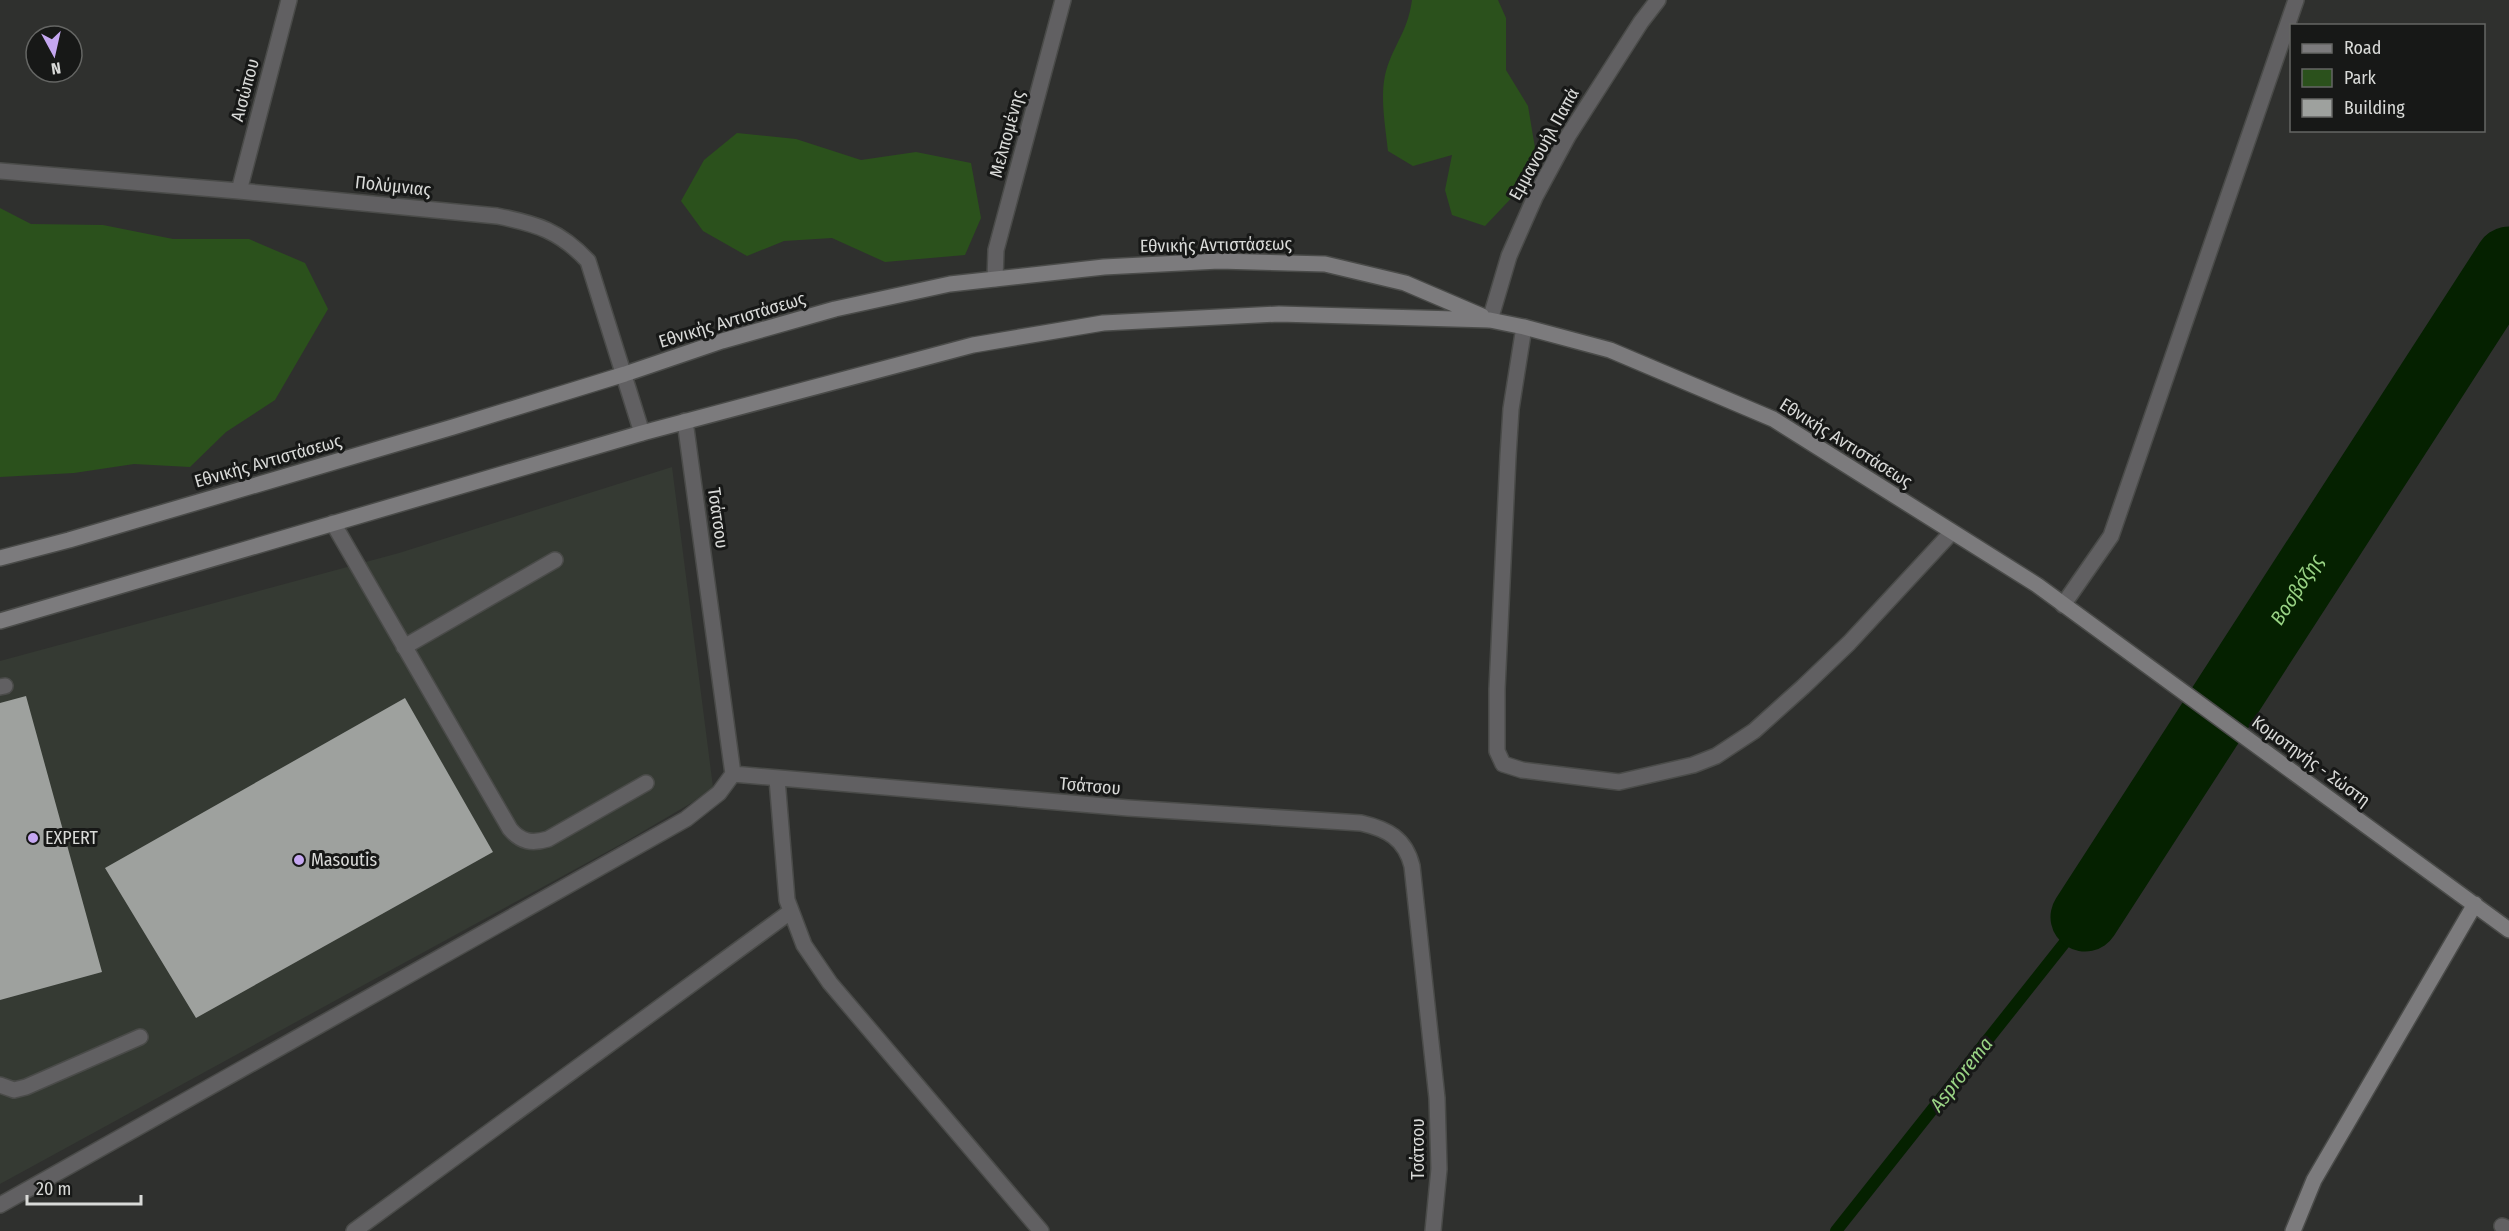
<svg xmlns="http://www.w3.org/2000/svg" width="2509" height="1231" font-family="'Fira Sans Condensed',sans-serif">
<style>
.built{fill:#353a33}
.green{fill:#2b511c}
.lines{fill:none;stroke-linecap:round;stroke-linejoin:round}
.stream{stroke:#052100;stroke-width:12}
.river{stroke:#052100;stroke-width:69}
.building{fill:#9ea19e}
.lane-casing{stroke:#4a4b49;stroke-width:18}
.street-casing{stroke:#4a4b49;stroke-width:18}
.secondary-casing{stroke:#4a4b49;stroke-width:18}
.lane{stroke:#616062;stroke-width:15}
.street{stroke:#616062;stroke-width:15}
.secondary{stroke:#7c7b7d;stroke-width:15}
.poi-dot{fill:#c5a7f1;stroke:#171817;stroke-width:2}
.labels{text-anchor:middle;stroke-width:6;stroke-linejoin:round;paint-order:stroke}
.street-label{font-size:18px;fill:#d9dad8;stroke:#171817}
.poi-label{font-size:18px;fill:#d9dad8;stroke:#171817;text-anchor:start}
.water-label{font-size:20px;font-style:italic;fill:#99d384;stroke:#171817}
</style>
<rect width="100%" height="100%" fill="#2f302e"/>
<!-- built -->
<path class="built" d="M672,467L713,787L693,802L625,842L0,1184V661L399,553Z"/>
<!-- green -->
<path class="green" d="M1412,0H1498L1506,18V70L1528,106L1535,148L1518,191L1485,226L1452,215L1445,190L1452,155L1413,166L1388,151C1385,122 1378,89 1389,62C1399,37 1408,28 1412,0Z
M737,133L796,139L861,160L916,152L971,163L981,218L965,255L885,262L832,238L784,241L747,256L703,231L681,201L704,160Z
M0,208L31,224L103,225L173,239H249L305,263L328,309L275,400L226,432L190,467L134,464L74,473L0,477Z"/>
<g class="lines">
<!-- stream -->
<path class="stream" d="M1836,1231L2085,917"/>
<!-- river -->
<path class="river" id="s1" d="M2085,917L2509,261"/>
</g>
<!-- building -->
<path class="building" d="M26,696L102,972L0,1000V703Z
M405,698L493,852L196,1018L105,868Z"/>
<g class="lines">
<defs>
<path id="lane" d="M1524,327L1511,409L1508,456L1497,689V751L1503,764L1522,770L1619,782L1693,765L1716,756L1754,731L1803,687L1849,643L1952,532
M333,523L510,829C521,842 532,844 548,839L646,783
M2063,605L2111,536L2296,0
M404,647L555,560
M0,687L5,686
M0,1085L14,1090L26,1087L140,1037"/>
<path id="street" d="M0,171L239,191L497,216C537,224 560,231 588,261L642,433
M239,191L289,0
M995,279L996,250L1063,0
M1490,320L1509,256L1535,197L1568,136L1641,22L1658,0
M685,421L733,774L1128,808L1361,823C1387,829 1405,838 1412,866L1437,1098L1439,1169L1433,1231
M777,779L787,900L804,945L830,983L1041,1231
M0,1205L686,819L719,793L733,774
M2502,1226L2509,1229
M354,1231L790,912"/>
<path id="secondary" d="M0,558L69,540L453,427L625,374L722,341L835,309L950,284L1104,267L1219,261L1325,264L1405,283L1482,316
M0,621L642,433L973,345L1103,323L1279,314L1490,320L1524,327L1610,350L1773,419L2037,585L2509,930
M2293,1231L2314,1180L2475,904"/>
</defs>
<!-- lane casing -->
<use href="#lane" class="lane-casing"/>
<!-- street casing -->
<use href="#street" class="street-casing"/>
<!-- secondary casing -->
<use href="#secondary" class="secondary-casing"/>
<!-- lane -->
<use href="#lane" class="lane"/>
<!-- street -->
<use href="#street" class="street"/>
<!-- secondary -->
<use href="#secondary" class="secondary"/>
</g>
<!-- markers -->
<g class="poi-dot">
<circle cx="33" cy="838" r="6"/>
<circle cx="299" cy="860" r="6"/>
</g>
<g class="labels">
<!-- street labels -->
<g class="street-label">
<text transform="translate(245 90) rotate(-75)" y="6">Αισώπου</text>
<text transform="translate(1007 134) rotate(-75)" y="6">Μελπομένης</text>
<text transform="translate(1544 144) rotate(-61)" y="6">Εμμανουήλ Παπά</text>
<text transform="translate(393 186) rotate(6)" y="6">Πολύμνιας</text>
<text transform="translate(1216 245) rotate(-1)" y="6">Εθνικής Αντιστάσεως</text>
<text transform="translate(732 320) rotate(-17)" y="6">Εθνικής Αντιστάσεως</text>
<text transform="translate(1846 443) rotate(32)" y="6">Εθνικής Αντιστάσεως</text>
<text transform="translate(268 461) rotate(-16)" y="6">Εθνικής Αντιστάσεως</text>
<text transform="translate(718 518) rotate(82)" y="6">Τσάτσου</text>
<text transform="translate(2311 761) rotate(36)" y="6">Κομοτηνής - Σώστη</text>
<text transform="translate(1090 786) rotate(5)" y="6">Τσάτσου</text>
<text transform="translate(1418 1149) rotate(-90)" y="6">Τσάτσου</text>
</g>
<!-- poi labels -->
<g class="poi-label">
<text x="45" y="844">EXPERT</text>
<text x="311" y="866">Masoutis</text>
</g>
<!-- water labels -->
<g class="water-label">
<text dy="7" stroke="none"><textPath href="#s1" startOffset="390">Βοσβόζης</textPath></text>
<text transform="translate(1961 1074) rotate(-52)" y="7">Asprorema</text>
</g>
</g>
<!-- legend -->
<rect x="2290" y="24" width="195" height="108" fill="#171817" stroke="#656664" stroke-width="1.5"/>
<rect x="2302" y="44" width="30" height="9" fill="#7c7b7d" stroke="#656664" stroke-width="1.5"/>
<text x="2344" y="54" font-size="18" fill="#d9dad8">Road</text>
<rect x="2302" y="69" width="30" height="18" fill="#2b511c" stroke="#656664" stroke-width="1.5"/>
<text x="2344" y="84" font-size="18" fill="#d9dad8">Park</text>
<rect x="2302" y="99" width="30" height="18" fill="#9ea19e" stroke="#656664" stroke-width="1.5"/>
<text x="2344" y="114" font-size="18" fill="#d9dad8">Building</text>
<!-- north arrow -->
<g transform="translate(54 54) rotate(172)"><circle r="28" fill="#171817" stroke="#656664" stroke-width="1.5"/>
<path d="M0-4.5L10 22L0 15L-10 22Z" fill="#c5a7f1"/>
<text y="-9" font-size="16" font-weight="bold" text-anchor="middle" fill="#d9dad8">N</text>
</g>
<!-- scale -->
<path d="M27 1195v9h114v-9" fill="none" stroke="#d9dad8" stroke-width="3"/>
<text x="36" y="1195" font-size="18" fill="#d9dad8" stroke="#171817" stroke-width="4.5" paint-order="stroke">20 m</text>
</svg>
